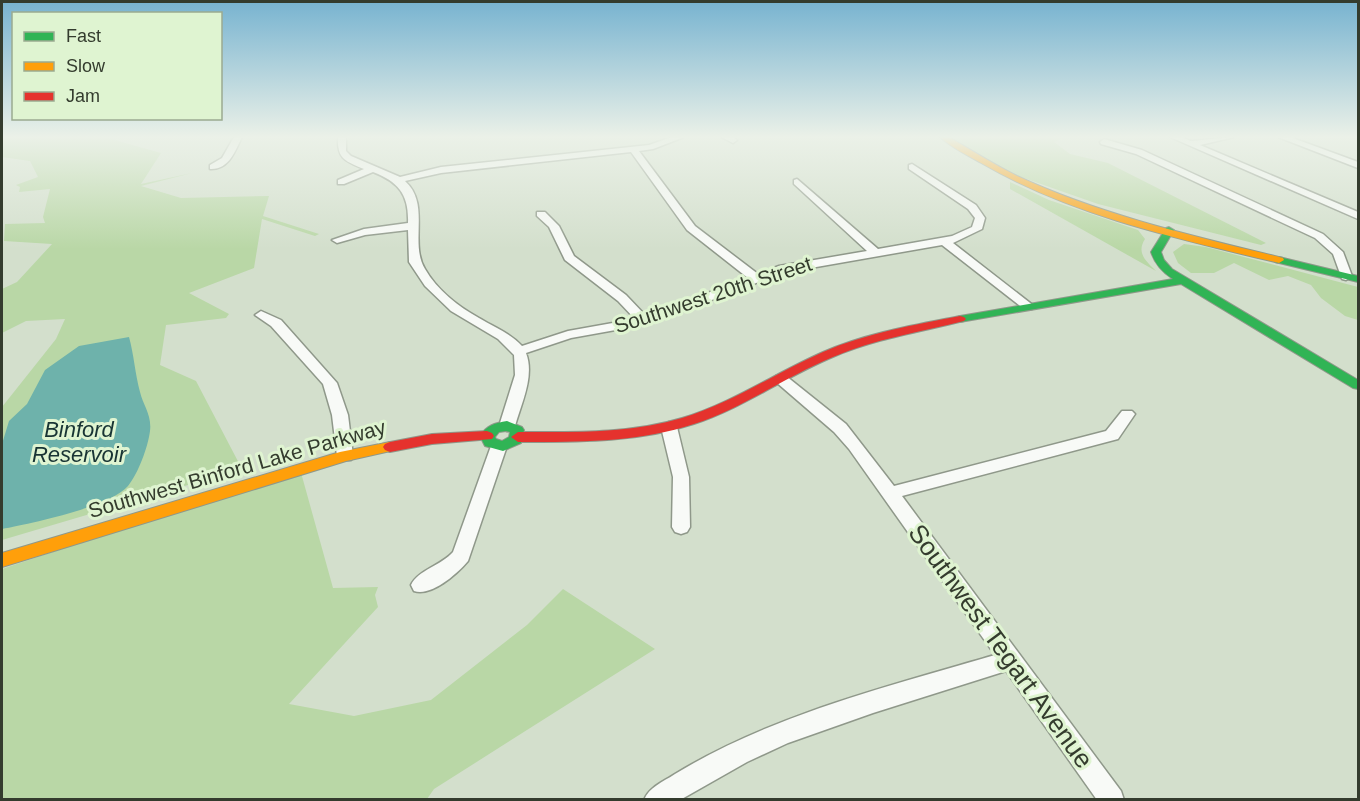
<svg xmlns="http://www.w3.org/2000/svg" width="1360" height="801" font-family="Helvetica,sans-serif">
<style>
.green{fill:#b9d7a6}
.water{fill:#6eb2ab}
.lines{fill:none;stroke-linecap:round;stroke-linejoin:round}
.street-casing{stroke:#8f988a;stroke-width:3}
.fast-casing{stroke:#8f988a;stroke-width:2}
.slow-casing{stroke:#8f988a;stroke-width:2}
.jam-casing{stroke:#8f988a;stroke-width:2}
.street{fill:#f8faf7;fill-rule:evenodd}
.fast{fill:#30b455;fill-rule:evenodd}
.slow{fill:#ff9f0a;fill-rule:evenodd}
.jam{fill:#e5322d;fill-rule:evenodd}
.labels{text-anchor:middle;stroke-width:6;stroke-linejoin:round;paint-order:stroke}
.street-label{font-size:21px;fill:#343c2e;stroke:#dff4d1}
.water-label{font-size:22px;font-style:italic;fill:#183434;stroke:#dff4d1}
.near-street-label{font-size:26px;fill:#343c2e;stroke:#dff4d1}
</style>
<rect width="100%" height="100%" fill="#d3dfcc"/>
<!-- green -->
<path class="green" d="M2,137H104L161,153L141,184L192,173L141,186L181,198L269,196L263,216L319,234L315,236L262,219L254,268L189,293L229,314L226,318L166,325L160,365L196,381L242,469L2,540V407L56,339L65,319L26,321L2,333V289L17,282L52,244L4,241L5,224L45,223L43,217L50,189L19,192L20,187L16,185L38,177L30,161L2,157Z
M952,137H1061L1063,138L1054,142L1070,154L1108,163L1266,243L1261,245L1098,204L1015,175L956,142Z
M1010,182L1049,200L1138,230L1145,239C1136,253 1146,261 1156,271L1010,189Z
M1184,244L1206,247L1358,287V320L1345,316L1321,298L1311,285L1288,276L1269,280L1234,263L1214,273H1191L1178,263L1173,252Z
M300,469L333,588L378,587L375,595L378,607L289,704L354,716L431,700L527,625L563,589L655,649L434,789L427,799H2V569Z"/>
<!-- water -->
<path class="water" d="M129,337C134,355 135,374 140,392C143,405 152,415 150,431C148,447 138,474 128,486C110,507 29,524 2,529V444L9,421L27,404L45,370L79,346Z"/>
<g class="lines">
<defs>
<path id="street" d="M234,137H242C235,151 229,170 210,169V165L222,158Z
M338,137H346V151L351,156L400,177L441,167L649,145L672,137H684L653,149L639,151L695,226L758,274L779,266L867,251L794,184V180L797,179L878,249L952,236L972,227L975,218L968,209L909,169V165L912,164L976,205L985,218L982,229L953,243L1034,306L1032,309H1024L942,245L782,273L649,324L571,338L526,353C535,376 521,404 515,426L507,431L499,426L515,375L514,355L498,339L451,311L425,286L409,262L408,230L365,235L337,243L332,240L364,229L408,223C409,195 399,182 373,172L344,184H338V180L364,169C345,161 337,159 338,137ZM631,152L687,230L748,278L646,316L626,295L574,256L559,226L545,212H537V216L549,227L565,260L618,301L635,319L568,331L522,346C510,333 494,327 479,318C459,307 437,290 425,269C409,243 431,204 405,181L441,173Z
M721,137H733L737,140L733,143Z
M1170,137H1181L1191,141L1234,137L1200,145L1358,212V219Z
M1278,137H1290L1358,162V168Z
M1104,139L1142,150L1323,234L1343,252L1352,276L1346,280L1342,279L1333,254L1315,238L1136,154L1101,144L1100,142Z
M261,311L281,320L337,383L348,415L353,456L351,460H339L337,456L332,415L323,384L271,326L255,315Z
M781,375L786,376L846,424L894,486L1106,431L1122,411H1132L1135,414L1118,439L902,496L1121,791L1124,800H1097L1006,671L873,713L788,743L747,762L680,800H644C649,787 663,782 675,774C772,715 886,687 995,655L849,449L834,432L776,382L774,379L776,376Z
M669,422L677,427L689,477L690,527L687,532L681,534L675,532L672,527L673,477L661,427Z
M499,441L507,446L468,561C457,574 431,597 414,591L411,585C418,570 442,565 453,552L491,446Z"/>
<path id="fast" d="M1169,227L1174,230L1161,252L1164,260L1172,269L1358,380V389L1353,388L1181,284L960,322L954,319L960,316L1173,279C1162,272 1155,264 1151,252L1166,228Z
M1279,257L1358,276V282L1275,262V258Z
M507,421L522,427L524,430L521,443L503,451L485,446L480,436C487,425 495,423 507,421ZM506,431L510,432L509,437L502,441L496,439L495,437L499,432Z"/>
<path id="slow" d="M940,137H949C971,150 993,164 1017,176C1101,215 1193,236 1283,258L1284,260L1279,263C1179,239 1073,216 983,164C969,156 952,148 940,137Z
M390,442L395,444L397,447L395,450L346,461L2,567V553L340,452Z"/>
<path id="jam" d="M960,316L964,317L966,319L964,321C920,332 875,339 833,357C785,377 743,408 694,424C637,443 577,442 518,442L511,437L518,432C572,432 629,434 682,418C732,403 775,373 823,352C866,333 914,325 960,316Z
M487,431L492,433L494,436L492,439L432,444L390,452L385,450L383,447L385,444L390,442L432,434Z"/>
</defs>
<!-- street casing -->
<use href="#street" class="street-casing"/>
<!-- fast casing -->
<use href="#fast" class="fast-casing"/>
<!-- slow casing -->
<use href="#slow" class="slow-casing"/>
<!-- jam casing -->
<use href="#jam" class="jam-casing"/>
<!-- street -->
<use href="#street" class="street"/>
<!-- fast -->
<use href="#fast" class="fast"/>
<!-- slow -->
<use href="#slow" class="slow"/>
<!-- jam -->
<use href="#jam" class="jam"/>
</g>
<!-- sky -->
<linearGradient id="sky" x2="0" y2="1"><stop stop-color="#77b3d0"/><stop offset="0.55" stop-color="#ebf1e8"/><stop offset="1" stop-color="#ebf1e8" stop-opacity="0"/></linearGradient>
<rect width="1360" height="249" fill="url(#sky)"/>
<g class="labels">
<!-- street labels -->
<g class="street-label">
<text transform="translate(713 295) rotate(-18)" y="7">Southwest 20th Street</text>
<text transform="translate(237 469) rotate(-16)" y="7">Southwest Binford Lake Parkway</text>
</g>
<!-- water labels -->
<g class="water-label">
<text x="79" y="437">Binford<tspan x="79" dy="25">Reservoir</tspan></text>
</g>
<!-- near-street labels -->
<g class="near-street-label">
<text transform="translate(1001 646) rotate(54)" y="9">Southwest Tegart Avenue</text>
</g>
</g>
<!-- border -->
<rect width="1360" height="801" fill="none" stroke="#343c2e" stroke-width="6"/>
<!-- legend -->
<rect x="12" y="12" width="210" height="108" fill="#dff4d1" stroke="#9baa90" stroke-width="1.5"/>
<rect x="24" y="32" width="30" height="9" fill="#30b455" stroke="#9baa90" stroke-width="1.5"/>
<text x="66" y="42" font-size="18" fill="#343c2e">Fast</text>
<rect x="24" y="62" width="30" height="9" fill="#ff9f0a" stroke="#9baa90" stroke-width="1.5"/>
<text x="66" y="72" font-size="18" fill="#343c2e">Slow</text>
<rect x="24" y="92" width="30" height="9" fill="#e5322d" stroke="#9baa90" stroke-width="1.5"/>
<text x="66" y="102" font-size="18" fill="#343c2e">Jam</text>
</svg>
